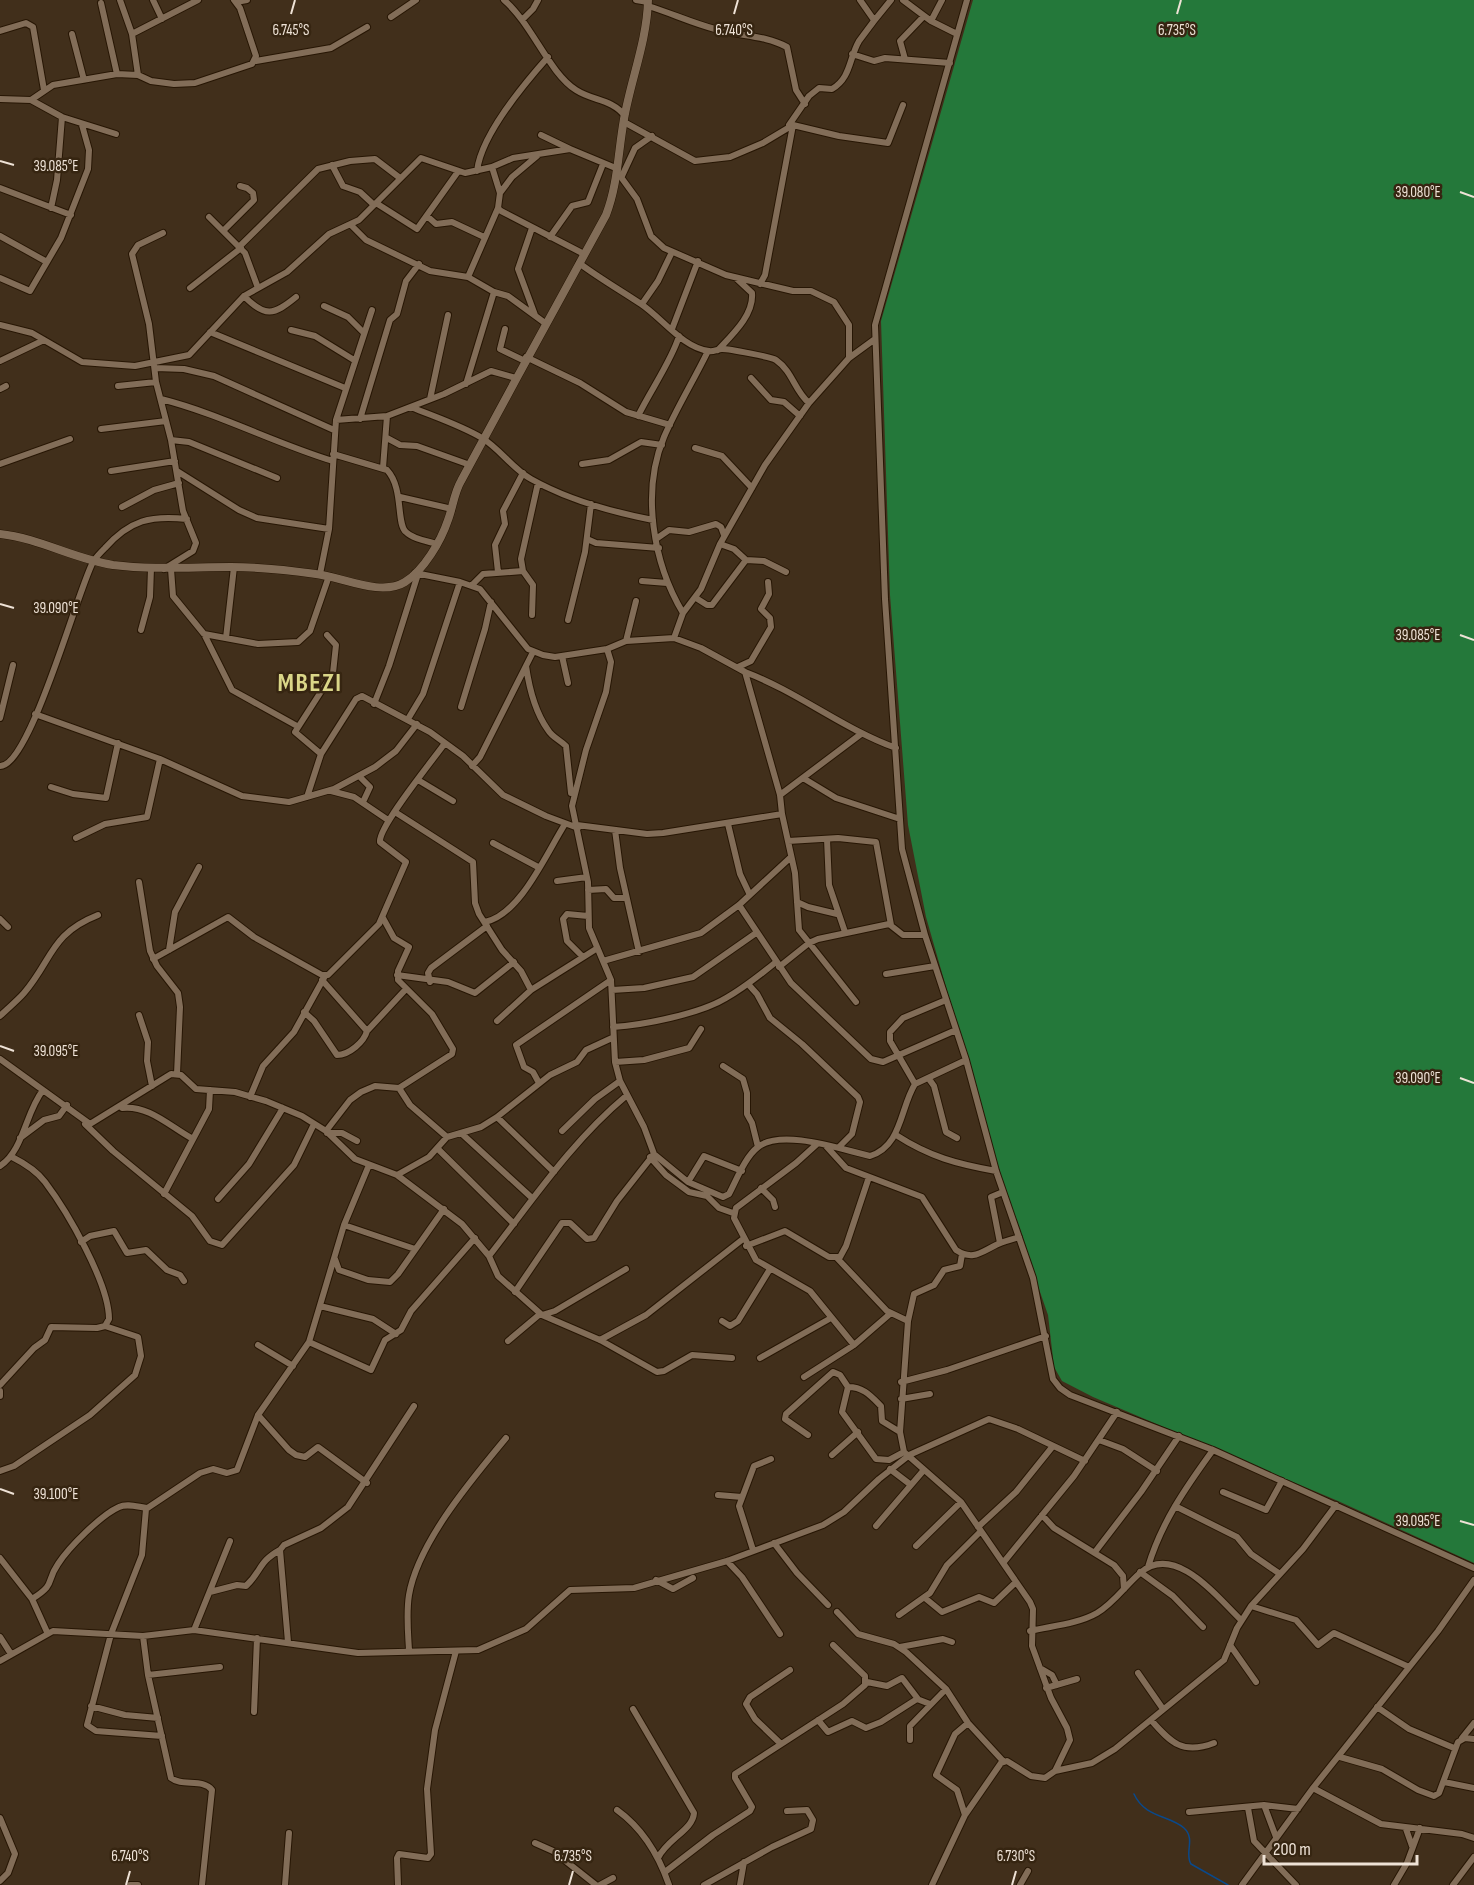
<svg xmlns="http://www.w3.org/2000/svg" width="1474" height="1885" font-family="'Sofia Sans Condensed',sans-serif">
<style>
.forest{fill:#24783a}
.lines{fill:none;stroke-linecap:round;stroke-linejoin:round}
.stream{stroke:#0a498b;stroke-width:1.5}
.minor-casing{stroke:#271604;stroke-width:8}
.tertiary-casing{stroke:#271604;stroke-width:9}
.minor{stroke:#826d58;stroke-width:6}
.tertiary{stroke:#826d58;stroke-width:8}
.ticks{fill:none;stroke:#eee2d6;stroke-width:2}
.labels{text-anchor:middle;stroke-width:5;stroke-linejoin:round;paint-order:stroke}
.district-label{font-size:26px;font-weight:bold;letter-spacing:1.5px;fill:#dad688;stroke:#362511}
.ticks-label{font-size:15px;text-anchor:middle;fill:#eee2d6;stroke:#362511;stroke-width:5;stroke-linejoin:round;paint-order:stroke}
</style>
<rect width="100%" height="100%" fill="#412f1b"/>
<!-- forest -->
<path class="forest" d="M973,0H1474V1563L1338,1501L1093,1397L1062,1381L1054,1367L1048,1315L1000,1176L926,917L908,825L890,595L881,321Z"/>
<g class="lines">
<!-- stream -->
<path class="stream" d="M1134,1794C1145,1818 1169,1815 1184,1828C1196,1839 1184,1853 1191,1864L1228,1885"/>
<defs>
<path id="minor" d="M120,0L132,34
M153,0L162,19
M504,0C532,24 549,73 576,90C593,101 612,99 625,116
M636,0L648,2
M860,0L874,20
M903,0L931,21L957,34
M967,0L875,325L885,599L902,849L925,935L966,1060L996,1171L1033,1278L1053,1379L1060,1388L1070,1395L1213,1450L1474,1568
M236,2L247,0
M101,3L117,74
M648,6C671,13 692,23 715,29C738,36 765,35 787,47L796,90L805,104
M391,17L416,0
M522,20L533,9L538,0
M931,21L942,0
M0,31L26,23L33,27L44,90
M72,34L84,80
M852,54L874,61L885,58L950,63
M905,59L900,41L924,16
M256,61L331,48L367,27
M138,75L132,34L198,0
M0,99L31,100L53,85L117,74L138,75L151,81L174,84L195,83L252,64L256,56L240,8L234,0
M31,100L62,117L116,134
M624,122L695,161L730,157L763,143L793,125L839,136L888,143L903,105
M789,125L809,96L819,88L832,89C851,78 849,58 859,41C869,27 880,13 891,0
M541,135L570,149
M332,165L343,186L360,192L374,205
M492,167L500,193L498,208L501,211L584,254
M477,171C481,136 524,84 548,57
M618,173L637,199L651,236L664,248L726,275L793,291H811L834,302L849,325V358
M622,176L635,148L652,136
M0,188L71,215
M500,193L512,177L537,156
M376,203L417,229L457,173
M51,208L57,180L62,117
M427,216L436,224L452,222L484,237
M209,217L245,253L258,288
M351,225L366,240L430,271L468,277L494,292L508,296L545,323
M532,228L518,269L535,315
M223,231L254,200L253,193L247,188L240,186
M163,233L138,245L132,254L149,324L156,382L171,440L183,511L196,543L193,551L164,569
M0,236L47,262
M550,237L572,206L588,202L603,164
M240,246L318,169L350,161L375,159L400,178
M579,263C599,278 620,290 641,304C662,318 683,348 709,351C713,352 718,349 722,349C729,349 772,357 776,360C793,372 794,390 809,403
M468,277L498,208
M0,278L30,291L61,238L88,169L89,150L82,125
M760,284L765,275L793,125
M190,288L241,248
M244,296C265,318 274,315 296,297
M642,304L658,281L672,252
M324,306L348,317L363,332
M0,325L32,333L82,362L135,366L189,355L244,296L287,272L329,234L359,220L421,158L465,173L492,167L513,158L570,149L618,169
M505,329L500,349L525,361
M672,329L698,261
M291,330L315,336L354,360
M210,332L345,388
M718,350C732,335 754,315 752,293L737,279
M526,357L580,383L626,412L670,425
M0,361L44,340
M155,368L184,369L214,376L334,430
M751,378L771,400L784,402L800,416
M466,384L494,292
M118,386L156,382
M0,389L6,386
M161,399C220,414 274,443 333,461
M430,399L448,315
M411,407C435,417 460,425 482,438C500,449 513,469 531,479C568,500 612,512 653,520
M638,416C650,391 672,360 679,336
M360,419L390,320L397,314L406,281L419,264
M336,420L387,416L444,394L491,371L516,378
M101,429L166,421
M387,438L400,445L417,446L470,465
M171,440L189,442L277,478
M695,448L722,456L752,488
M333,454L387,470C404,488 396,524 406,532C413,539 427,541 437,544
M0,464L70,439
M582,464L609,460L641,442L662,445
M383,468L387,416
M111,471L175,461
M177,471L239,510L257,518L329,529
M400,497L452,509
M122,507L154,490L179,483
M587,539L596,543L659,548
M656,539L669,530L689,532L716,524L721,527L724,535
M720,544L734,549L746,560L764,561L786,572
M171,569L173,596L204,634L232,690L297,726
M498,572L495,545L505,524L503,511L523,473
M415,573L460,582L480,589L528,649L543,655L555,657L607,649L626,641L674,638L701,648L745,672L780,795L782,814L795,873L799,930L856,1002
M320,574L329,529L336,420L372,310
M642,581L667,583
M472,585L483,574L523,571
M696,598L707,605H712L746,560
M683,613C653,563 641,492 664,437C677,407 694,380 708,351
M532,615L533,585L523,571L521,559L538,483
M568,620L585,552L591,504
M141,630L150,597L151,568
M204,634L258,644L298,642L310,631L329,576
M226,638L234,567
M674,638L683,613L701,589L720,544L765,465L809,403L849,358L875,339
M626,641L636,601
M607,649L611,662L606,692L586,750L572,806L588,882L589,928L611,980L615,1062L620,1081L644,1127L654,1154L688,1182L723,1197L729,1194C737,1179 745,1157 758,1147C782,1128 843,1150 870,1156C902,1146 900,1108 915,1084L966,1060
M562,656L568,683
M526,666C529,687 535,712 548,730C552,737 560,740 566,746L571,793
M738,667L751,661L771,627L770,618L761,609L769,594L768,582
M745,672C798,692 843,729 896,748
M374,704L389,666L418,574
M461,707L485,629L491,602
M35,714L160,759L242,796L289,802L334,789L375,767L396,751L417,724
M0,718L13,665
M408,719L423,694L460,582
M321,754L295,732L333,673L336,645L327,635
M0,766C30,767 78,589 93,562C96,557 101,552 105,548C130,520 151,515 187,519
M472,766L480,757L533,652
M359,776L370,787L363,802
M803,778L836,798L900,819
M418,780L453,801
M51,787L73,794L106,798L118,743
M331,791L354,797L388,820
M780,795L861,734
M307,797L321,754L356,699L362,696L430,732L463,756L503,795L546,816L578,828
M395,812L473,862L475,903L479,914L502,950L521,971L531,990L596,949
M728,824L740,874L749,893
M577,825L647,834L663,833L782,814
M615,830L620,868L639,952
M76,838L105,824L147,817L160,759
M827,839L829,885L845,932
M788,841L838,838L876,842L891,925
M493,843L538,867
M557,881L587,877
M139,882L150,951L157,966L178,993L180,1007L177,1074
M588,890L606,889L614,898H626
M797,902L808,907L837,914
M739,905L791,983L871,1059L883,1062L956,1030
M0,919L8,927
M485,922C520,915 546,854 565,824
M169,950L175,912L199,867
M583,957L567,941L563,919L567,914L588,916
M153,959L228,917L254,937L322,975H328L379,924L406,862L380,842C378,827 433,760 445,743
M603,961L701,933L739,905L791,857
M779,967L809,943L818,939L889,924L903,935H925
M886,974L935,966
M397,975L448,982L475,993L514,962
M322,980L367,1031L406,989
M430,982L428,973L431,968L487,926
M748,984L757,994L770,1018L802,1044L858,1097L860,1102L852,1134L839,1147
M612,990L644,988L693,977L756,933
M304,1012L314,1021L337,1055C349,1055 364,1042 367,1031
M139,1015L148,1042L147,1061L152,1086
M0,1016C8,1008 17,1001 24,993C53,959 50,934 98,915
M497,1021L531,990
M613,1027C643,1025 700,1014 726,998C744,988 760,975 776,962
M0,1059L90,1124L171,1074L181,1075L196,1089L235,1092L266,1101L302,1116L326,1131L355,1159L397,1175L462,1224L489,1256L498,1276L542,1315L600,1340L657,1372L664,1371L692,1355L732,1358
M615,1062L644,1060L689,1048L701,1029
M723,1066L743,1079L747,1093V1114L752,1123L758,1147
M929,1079L934,1086L946,1132L957,1138
M539,1083L533,1072L524,1067L516,1045L611,980
M915,1084L890,1041V1032L903,1018L946,1000
M399,1088L410,1105L447,1137
M250,1097L263,1066L294,1032L325,976
M122,1108C149,1105 169,1126 193,1139
M497,1117L554,1172
M85,1124L113,1151L192,1216L210,1241L222,1245L294,1165L314,1124
M326,1131L350,1100L361,1092L375,1086L399,1088L452,1054L453,1049L432,1014L398,980V971L409,947L394,938L383,918
M562,1131L595,1099L620,1081
M327,1133H342L357,1141
M461,1133L532,1198
M896,1135C930,1157 957,1164 996,1171
M20,1138L44,1120L59,1116L67,1105
M817,1144L796,1163L736,1208L734,1218L756,1260L810,1291L854,1345
M826,1146L846,1168L922,1197L956,1250C973,1261 981,1252 996,1245C1003,1241 1011,1240 1019,1237
M439,1150L514,1224
M650,1157L666,1175L689,1192L707,1196L719,1208L733,1213
M0,1166C24,1150 25,1113 43,1090
M397,1175L429,1157L447,1137L481,1127L497,1117L550,1075L577,1062L586,1050L612,1038
M688,1182L704,1156L742,1171
M761,1188L773,1200L775,1207
M164,1194L209,1109L210,1090
M218,1199L249,1164L283,1108
M344,1225L415,1249
M81,1242L90,1236L114,1231L127,1253L146,1250L167,1270L180,1275L184,1281
M1000,1243L991,1197L1003,1192
M746,1246L785,1231L829,1257H840L846,1246L869,1177
M489,1256C532,1201 572,1141 626,1096
M837,1258L887,1311L908,1321L900,1432L904,1452L961,1502L1030,1602L1033,1609L1032,1646L1051,1698L1067,1728L1070,1740L1055,1771L1045,1778L1031,1776L1007,1761L1001,1763L965,1815L932,1885
M335,1259L339,1270L368,1280L390,1282L398,1274L444,1209
M515,1292L562,1223H570L587,1239L594,1238L617,1201L654,1154
M320,1306L373,1319L396,1334
M542,1315L555,1311L626,1269
M722,1321L730,1326L738,1321L770,1269
M908,1321L914,1294L934,1285L944,1270L960,1266L962,1254
M600,1340L646,1315L743,1239
M508,1341L540,1314
M309,1342L371,1370L385,1340L401,1330L411,1311L475,1238
M258,1345L293,1366
M760,1358L831,1318
M804,1377L854,1345L891,1313
M901,1382L947,1370L1046,1336
M0,1385L34,1348L45,1340L51,1327L97,1328L105,1326L109,1319C109,1283 67,1211 45,1182C36,1170 24,1163 12,1157
M848,1387C863,1387 870,1395 881,1406L882,1421L900,1432
M0,1391V1396
M901,1399L930,1394
M258,1415L289,1450L296,1455L305,1457L318,1447L367,1483
M808,1435L785,1419L786,1414L833,1372L840,1375L848,1387L842,1412L876,1459L889,1460L904,1452
M1099,1440L1123,1449L1157,1471
M832,1455L858,1432
M907,1456L989,1419L1018,1429L1085,1461
M890,1469L911,1485
M0,1471L14,1466L90,1415L135,1375L141,1356L138,1337L105,1326
M1223,1492L1266,1510L1282,1481
M718,1495L742,1497
M1175,1506L1237,1537L1251,1554L1280,1574
M1042,1515L1054,1528L1114,1565L1123,1576L1124,1589
M876,1526L923,1471
M978,1527L1016,1492L1053,1446
M774,1543L797,1573L828,1605
M916,1546L961,1502
M753,1550L739,1506L754,1466L771,1459
M1095,1552L1141,1492L1179,1436
M0,1558L32,1599L47,1632
M727,1561L742,1577L780,1634
M1003,1563L1074,1476L1117,1412
M1148,1567C1161,1523 1186,1487 1213,1450
M1140,1572L1173,1596L1203,1627
M656,1580L673,1589L693,1578
M210,1592L237,1585L246,1586C262,1571 258,1562 280,1550
M925,1598L942,1612L979,1597L994,1603L1016,1582
M32,1599C57,1583 45,1583 58,1564C69,1547 101,1515 119,1507C127,1503 138,1507 147,1508
M1251,1606L1296,1620L1318,1645L1334,1633L1409,1667
M837,1612L858,1634L894,1644L906,1652L946,1689L968,1723L1003,1761
M899,1615L930,1593L947,1565L980,1532
M194,1630L230,1541
M1030,1631C1051,1626 1078,1624 1097,1613C1114,1603 1125,1586 1140,1573C1175,1542 1218,1598 1241,1620
M143,1636L148,1675L171,1778C182,1787 203,1778 212,1790L202,1885
M0,1637L11,1654
M288,1642L280,1550L284,1545L321,1528L348,1507L414,1406
M1230,1645L1256,1682
M900,1647L943,1639L952,1642
M409,1650C408,1632 406,1613 409,1595C418,1542 473,1478 506,1438
M0,1661L53,1631L143,1636L194,1630L358,1653L478,1650L526,1629L570,1590L634,1588L727,1561L823,1525L844,1512L879,1479L907,1457
M1040,1668L1052,1675L1057,1685
M1138,1673L1163,1709
M148,1675L220,1667
M867,1682L887,1686L902,1678L918,1699
M1046,1688L1077,1679
M91,1706L125,1715L158,1718
M1377,1707L1409,1729L1454,1748
M633,1709L694,1813C693,1830 667,1839 658,1858
M254,1712L257,1638
M818,1720L828,1732L852,1721L866,1728L881,1722L917,1699L930,1704
M1151,1720C1171,1743 1183,1755 1214,1743
M162,1736L96,1731L87,1725L111,1634L142,1555L146,1509L200,1473L213,1469L227,1473L237,1470L258,1415L309,1342L344,1225L369,1165
M1462,1738L1474,1723
M910,1740V1726L946,1689
M781,1744L755,1719L746,1704L750,1697L790,1670
M1340,1757L1382,1769L1418,1790L1434,1796L1439,1793L1458,1742L1465,1738L1474,1739
M1055,1771L1092,1763L1115,1749L1224,1660L1237,1628L1251,1606L1303,1549L1336,1505
M1444,1782L1474,1788
M1313,1788L1381,1824L1462,1834L1474,1838
M1264,1805L1276,1837
M1248,1808L1254,1841L1296,1885
M617,1810C642,1828 659,1856 669,1885
M1189,1812L1264,1805L1298,1809
M965,1815L957,1790L936,1775L955,1734L968,1723
M0,1818L15,1854L8,1873L0,1881
M1406,1829L1412,1846
M535,1843L553,1851L596,1885
M665,1872L713,1835L750,1811L752,1807L735,1778V1774L843,1704L865,1685V1676L833,1645
M130,1885H138
M285,1885L289,1833
M398,1885L397,1858L399,1854L428,1858L431,1854L427,1789L435,1730L456,1651
M600,1885L613,1878
M704,1885L772,1847L811,1829L813,1820L807,1810L787,1811
M740,1885L744,1862
M1020,1885L1028,1871
M1242,1885L1313,1788L1438,1631L1474,1580
M1394,1885L1407,1863L1420,1828
M1453,1885L1474,1857"/>
<path id="tertiary" d="M0,534C39,538 74,559 113,565C153,570 191,567 231,567C259,567 288,570 316,574C342,577 381,597 405,582C424,570 441,541 448,520C453,507 454,493 461,481C509,392 557,304 606,215C618,184 618,152 624,119C631,79 647,41 648,0"/>
</defs>
<!-- minor casing -->
<use href="#minor" class="minor-casing"/>
<!-- tertiary casing -->
<use href="#tertiary" class="tertiary-casing"/>
<!-- minor -->
<use href="#minor" class="minor"/>
<!-- tertiary -->
<use href="#tertiary" class="tertiary"/>
</g>
<!-- ticks -->
<path class="ticks" d="M291,14L295,0M734,14L738,0M1177,14L1181,0M0,161L14,165M1460,192L1474,197M0,604L14,608M1460,635L1474,640M0,1046L14,1051M1460,1078L1474,1083M0,1489L14,1494M1460,1521L1474,1525M126,1885L130,1871M569,1885L573,1871M1012,1885L1016,1871"/>
<g class="labels">
<!-- district labels -->
<g class="district-label">
<text x="310" y="691">MBEZI</text>
</g>
</g>
<g class="ticks-label">
<text x="291" y="35">6.745°S</text>
<text x="734" y="35">6.740°S</text>
<text x="1177" y="35">6.735°S</text>
<text x="56" y="171">39.085°E</text>
<text x="1418" y="197">39.080°E</text>
<text x="56" y="613">39.090°E</text>
<text x="1418" y="640">39.085°E</text>
<text x="56" y="1056">39.095°E</text>
<text x="1418" y="1083">39.090°E</text>
<text x="56" y="1499">39.100°E</text>
<text x="1418" y="1526">39.095°E</text>
<text x="130" y="1861">6.740°S</text>
<text x="573" y="1861">6.735°S</text>
<text x="1016" y="1861">6.730°S</text>
</g>
<!-- scale -->
<path d="M1264 1855v9h153v-9" fill="none" stroke="#eee2d6" stroke-width="3"/>
<text x="1273" y="1855" font-size="18" fill="#eee2d6" stroke="#362511" stroke-width="4.5" paint-order="stroke">200 m</text>
</svg>
